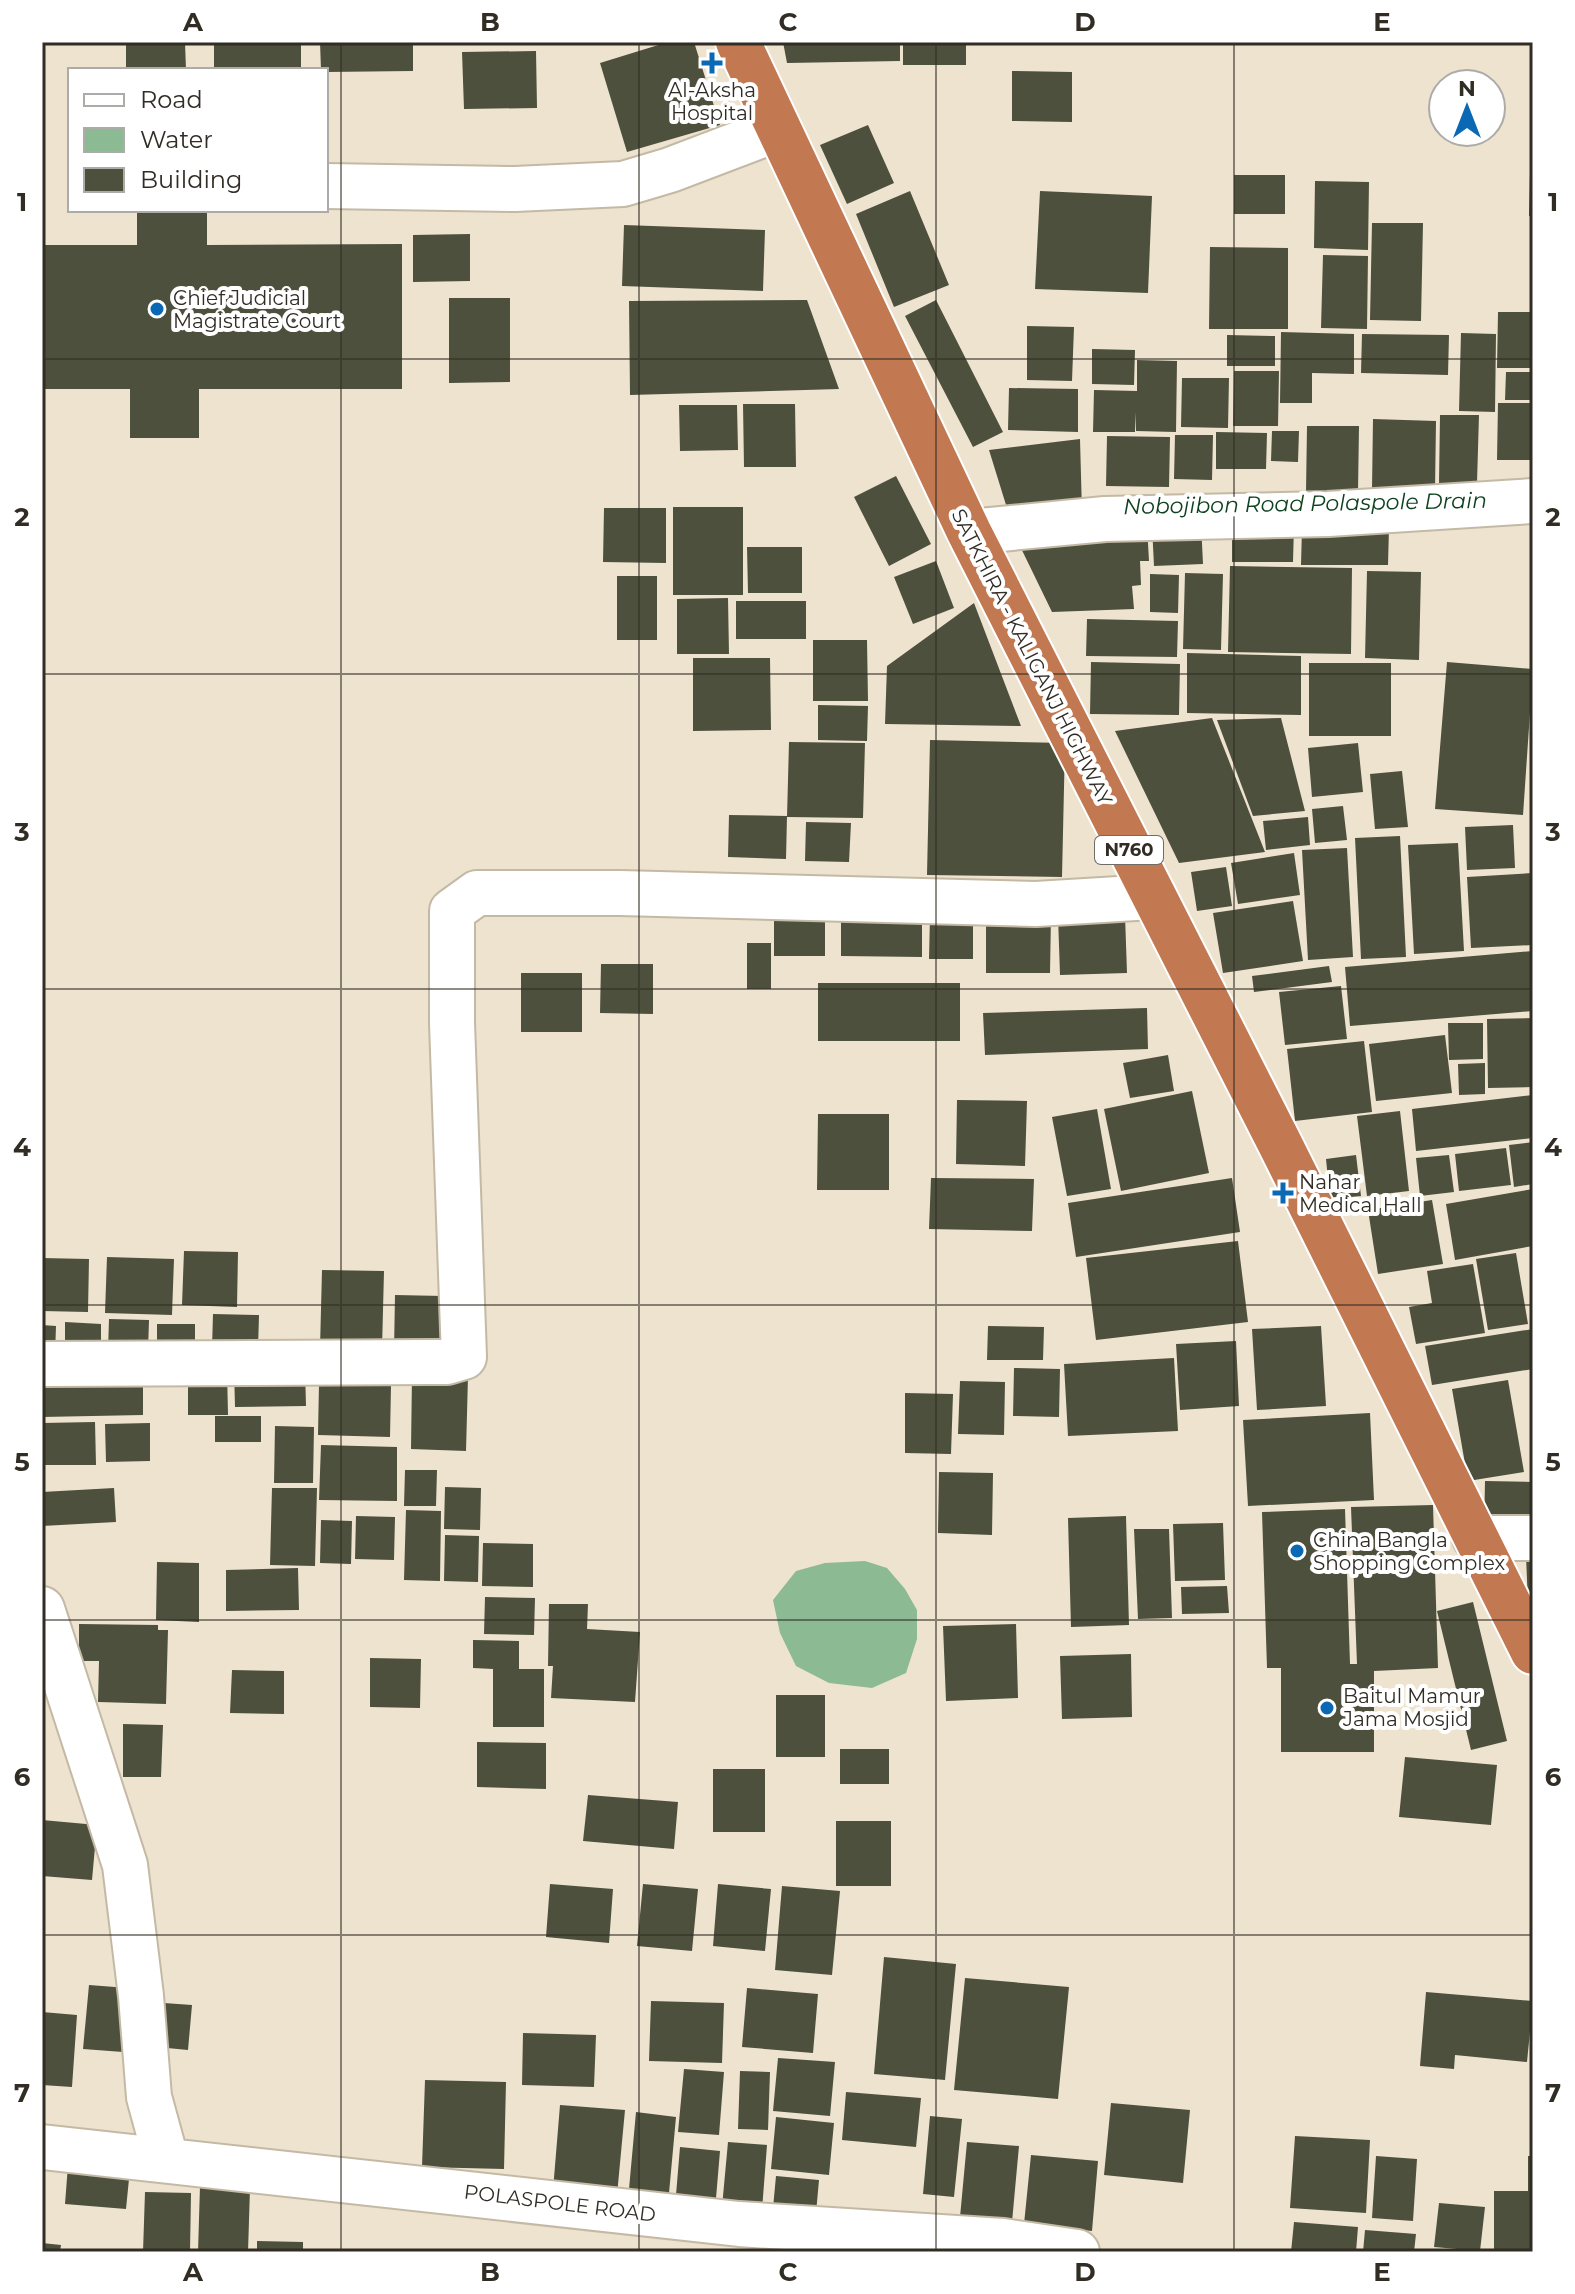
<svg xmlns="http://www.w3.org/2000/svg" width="1575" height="2294" font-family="Montserrat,sans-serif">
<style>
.water{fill:#8cba93}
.building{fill:#4d503d}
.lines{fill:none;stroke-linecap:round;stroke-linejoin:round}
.minor-casing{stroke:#c4b9a5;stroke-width:48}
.highway-casing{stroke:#fff;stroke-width:48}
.minor{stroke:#fff;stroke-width:44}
.highway{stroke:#c27851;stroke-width:44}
.grid{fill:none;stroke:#312d25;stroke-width:2;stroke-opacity:0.55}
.poi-dot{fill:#0b68b5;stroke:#fff;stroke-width:3}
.labels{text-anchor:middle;stroke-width:8;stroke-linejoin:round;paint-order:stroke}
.shield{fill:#fff;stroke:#6f6c66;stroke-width:2}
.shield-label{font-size:18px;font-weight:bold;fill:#312d25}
.poi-label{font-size:20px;fill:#312d25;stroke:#fff;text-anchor:start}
.street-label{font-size:20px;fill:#312d25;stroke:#fff}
.water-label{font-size:22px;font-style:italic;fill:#0e421e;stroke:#fff}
.neatline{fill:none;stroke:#312d25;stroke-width:3}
.grid-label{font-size:26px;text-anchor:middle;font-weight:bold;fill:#312d25}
</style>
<rect width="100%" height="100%" fill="#eee3cf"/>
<!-- water -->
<path class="water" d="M865,1561L887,1568L905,1589L917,1610V1639L906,1673L872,1688L829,1683L796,1666L780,1633L773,1600L796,1571L825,1563Z"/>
<!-- building -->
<path class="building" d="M126,42H185L186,70H126Z
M214,42H301V70H214Z
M320,42H413V71L326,72V70H321Z
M668,42H694L720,125L627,152L600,63Z
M783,42H900V61L787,63Z
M903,42H966V65H903Z
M536,51L537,108L464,109L462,52Z
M1012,71L1072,72V122L1012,121Z
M868,125L894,183L847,204L820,145Z
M1530,173H1533V216H1529Z
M1234,175H1285V214H1234Z
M1315,181L1369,182L1368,250L1314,248Z
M910,191L949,285L894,307L856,214Z
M1040,191L1152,196L1148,293L1035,289Z
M137,210H207V245L402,244V389H199V438H130V389H42V245H137Z
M1372,223H1423L1421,321L1370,320Z
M624,225L765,230L763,291L622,286Z
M470,234V281L413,282V235Z
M1210,247L1288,248V329H1209Z
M1323,255L1368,256L1367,329L1321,328Z
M449,298H510V382L449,383Z
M807,300L839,389L630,395L629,301Z
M936,300L1003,432L973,447L905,316Z
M1498,312H1533V368H1497Z
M1027,326L1074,327L1072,381L1027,380Z
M1281,332L1354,334V374L1312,373V403H1280Z
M1461,333L1496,334L1495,412L1459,411Z
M1362,334L1449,335L1448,375L1361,373Z
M1227,335L1275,336V366H1227Z
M1092,349L1135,350L1134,385L1092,384Z
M1137,360L1177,361L1176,432L1136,431L1135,412V432H1093L1094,390L1137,391Z
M1234,371H1279L1278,426H1233Z
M1506,372H1533V400H1505Z
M1182,378H1229L1228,428L1181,427Z
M1009,388L1078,389V432L1008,430Z
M1498,403H1533V460H1497Z
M743,404H795L796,467H744Z
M679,405H737L738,450L680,451Z
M1440,415H1479L1477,483H1439Z
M1373,419L1436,421L1435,490L1372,489Z
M1307,426H1359L1358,492H1306Z
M1272,431H1299L1298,462L1271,461Z
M1216,432L1267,433L1266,469H1216Z
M1175,435H1213L1212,480L1174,479Z
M1107,436L1170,437L1169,487L1106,486Z
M1080,439L1082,512L1011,521L989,450Z
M896,476L931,544L889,566L854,497Z
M673,507H743V595H673Z
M604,508H666V563L603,562Z
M1201,523L1203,564L1154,566L1152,526Z
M1147,526L1149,561H1140L1141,585L1132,586L1134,609L1052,612L1018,542Z
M1232,526H1294L1293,562H1232Z
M1302,527L1389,528L1388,565H1301Z
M747,547H802V593H748Z
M936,561L954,608L913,624L894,577Z
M1230,566L1352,568L1351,654L1228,652Z
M1367,571L1421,572L1419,660L1365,658Z
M1185,573L1223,574L1221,650L1183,649Z
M1150,574L1179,575L1178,613L1150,612Z
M617,576H657V640H617Z
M728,598L729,654H677V599Z
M736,601H806V639H736Z
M974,603L1021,726L885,724L887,666Z
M1087,619L1178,621L1177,657L1086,656Z
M813,640H867L868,701H813Z
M1187,653L1301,656V715L1187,713Z
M693,658H770L771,730L693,731Z
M1091,662L1180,664L1179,715L1090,714Z
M1447,662L1533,669L1523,815L1435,809Z
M1309,663H1391V736H1309Z
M818,705L868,706L867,741L818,740Z
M1212,718L1265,852L1179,863L1115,731Z
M1281,718L1305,811L1253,816L1217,720Z
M930,740L1065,743L1062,877L927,875Z
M789,742L865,743L863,818L787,817Z
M1358,743L1363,792L1312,797L1308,748Z
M1402,771L1408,827L1375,829L1370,774Z
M1343,806L1347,840L1315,843L1312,809Z
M729,815L787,816L786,859L728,857Z
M1308,817L1310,845L1266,850L1263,821Z
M806,822L851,823L849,862L805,861Z
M1513,825L1515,868L1467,870L1465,827Z
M1400,836L1406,957L1361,959L1355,838Z
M1458,843L1464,951L1414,954L1408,845Z
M1347,848L1353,957L1308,960L1302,850Z
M1294,853L1300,895L1238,904L1231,863Z
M1226,867L1232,906L1197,911L1191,872Z
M1533,873V945L1471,948L1467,877Z
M1293,901L1303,961L1223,973L1213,913Z
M774,909H825V956H774Z
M841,912L922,913V957L841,956Z
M986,914L1051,915L1050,973H986Z
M1125,915L1127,973L1060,975L1058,916Z
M930,916H973V959H929Z
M747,943H771V989H747Z
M1533,951V1011L1350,1026L1345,967Z
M601,964H653V1014L600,1013Z
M1329,966L1332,982L1254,992L1252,976Z
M521,973H582V1032H521Z
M818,983H960V1041H818Z
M1341,986L1347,1039L1285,1045L1279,992Z
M1147,1008L1148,1049L985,1055L983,1013Z
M1533,1018V1087L1488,1088L1487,1019Z
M1448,1023H1483V1059L1449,1060Z
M1445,1035L1452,1093L1376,1101L1369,1044Z
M1364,1041L1372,1112L1295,1121L1287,1049Z
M1168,1055L1174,1091L1130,1098L1123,1063Z
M1485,1063V1094L1459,1095L1458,1064Z
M1192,1091L1209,1173L1121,1191L1104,1109Z
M1533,1095V1138L1416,1151L1412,1109Z
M957,1100L1027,1101L1025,1166L956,1164Z
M1097,1109L1111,1189L1067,1196L1052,1117Z
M1400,1111L1409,1191L1367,1196L1357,1116Z
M818,1114H889V1190H817Z
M1533,1142V1184L1514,1187L1509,1145Z
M1506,1148L1511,1185L1459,1191L1455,1154Z
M1356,1155L1361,1196L1330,1199L1326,1159Z
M1449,1155L1454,1192L1420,1196L1416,1158Z
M931,1178L1034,1179L1032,1231L929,1229Z
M1232,1178L1240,1232L1076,1257L1068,1203Z
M1533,1189V1246L1455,1260L1446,1204Z
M1432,1200L1443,1264L1378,1274L1368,1210Z
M1238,1241L1248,1322L1096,1340L1086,1258Z
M184,1251L238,1252L237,1307L182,1305Z
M1516,1253L1528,1324L1488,1330L1476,1259Z
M107,1257L174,1259L172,1315L105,1313Z
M42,1258L89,1259L88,1312L42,1311Z
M1473,1264L1485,1333L1416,1344L1409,1307L1432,1303L1427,1271Z
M322,1270L384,1271L382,1349L320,1348Z
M395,1295L443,1296L442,1352L394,1351Z
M213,1314L259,1315L258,1349L212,1348Z
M109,1319L149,1320L148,1351H108Z
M65,1322L101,1324V1351L65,1349Z
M157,1324H195V1351H157Z
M42,1325L56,1326L55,1355L42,1354Z
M988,1326L1044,1327L1043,1360H987Z
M1321,1326L1326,1406L1257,1410L1252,1329Z
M1533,1329V1369L1432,1385L1425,1346Z
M1236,1341L1239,1406L1180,1410L1176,1344Z
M1174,1358L1178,1431L1068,1436L1064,1364Z
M1014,1368L1060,1369L1059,1417L1013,1416Z
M234,1369H305L306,1406L235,1407Z
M143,1370V1415L42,1417V1371Z
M188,1370H227L228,1415H188Z
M412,1375L468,1376L466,1451L411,1449Z
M1508,1380L1524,1472L1468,1481L1452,1389Z
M960,1381L1005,1382L1004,1435L958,1434Z
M319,1384L391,1385L390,1437L318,1435Z
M905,1393L953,1394L951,1454L905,1453Z
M1370,1413L1374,1500L1248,1506L1243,1420Z
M215,1416H261V1442H215Z
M95,1422L96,1465H42V1423Z
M150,1423V1461L106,1462L105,1424Z
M275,1426L314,1427L313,1483H274Z
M321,1445L397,1447V1501L319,1500Z
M405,1470H437L436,1506H404Z
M939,1472L993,1473L992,1535L938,1533Z
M1485,1481L1533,1482V1533L1484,1532Z
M445,1487L481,1488L480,1530L444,1529Z
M114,1488L116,1522L42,1526V1492Z
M272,1488H317L315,1566L270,1565Z
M1433,1505L1438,1668L1374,1671V1752H1281V1668H1267L1262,1512L1345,1509L1350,1664H1357L1351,1507Z
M406,1510L441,1511L440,1581L404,1580Z
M356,1516L395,1517L394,1560L355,1559Z
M1126,1516L1129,1625L1071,1627L1068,1518Z
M321,1520L352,1521L351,1564L320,1563Z
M1223,1523L1225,1580L1175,1581L1173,1524Z
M1134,1529H1169L1172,1618L1138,1619Z
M445,1535L479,1536L478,1582L444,1581Z
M483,1543L533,1544V1587L482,1586Z
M1533,1555V1603L1528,1604L1526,1556Z
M157,1562L199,1563V1622L156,1620Z
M298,1568L299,1610L226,1611V1570Z
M1227,1586L1229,1613L1182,1614L1181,1587Z
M485,1597L535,1598L534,1635L484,1634Z
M1473,1602L1507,1741L1471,1750L1437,1611Z
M549,1604H588L587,1629L640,1632L635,1702L551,1698L553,1666H548Z
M79,1624L158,1625V1630H168L166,1704L98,1702L99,1661H79Z
M1016,1624L1018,1698L946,1701L943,1626Z
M473,1640L519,1641V1669H544V1727H493V1669L473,1668Z
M1131,1654L1132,1717L1062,1719L1060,1656Z
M370,1658L421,1659L420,1708L370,1707Z
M232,1670L284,1671V1714L230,1713Z
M776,1695H825V1757H776Z
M123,1724L163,1725L161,1777H123Z
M477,1742L546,1743V1789L477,1787Z
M840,1749H889V1784H840Z
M1405,1757L1497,1765L1491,1825L1399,1817Z
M713,1769H765V1832H713Z
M588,1795L678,1802L674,1849L583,1841Z
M42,1820L97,1825L92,1880L42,1876Z
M836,1821H891V1886H836Z
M550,1884L613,1889L609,1943L546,1937Z
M643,1884L698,1889L692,1951L637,1946Z
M718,1884L771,1889L765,1951L713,1946Z
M782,1886L840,1891L832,1975L775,1970Z
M884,1957L956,1964L945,2080L874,2074Z
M965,1978L1069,1987L1058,2099L954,2090Z
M89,1985L128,1988L123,2052L83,2049Z
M747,1988L818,1994L813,2053L742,2047Z
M1426,1992L1533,2001L1527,2062L1455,2055L1454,2069L1420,2066Z
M651,2001L724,2003L722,2063L649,2061Z
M150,2002L192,2005L188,2050L146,2046Z
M42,2012L77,2015L72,2087L42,2085Z
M523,2033L596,2035L594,2087L522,2085Z
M778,2058L835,2062L830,2116L773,2111Z
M684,2069L724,2072L719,2135L678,2132Z
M740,2071L770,2072L768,2130L738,2129Z
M425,2080L506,2082L504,2169L422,2167Z
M846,2092L921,2098L916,2147L842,2140Z
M1111,2103L1190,2110L1183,2183L1104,2175Z
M560,2105L625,2110L617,2195L553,2190Z
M636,2112L676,2117L668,2204L628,2200Z
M930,2116L962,2119L954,2197L923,2194Z
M776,2117L834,2123L829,2175L771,2169Z
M1295,2136L1370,2140L1366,2213L1290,2208Z
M728,2142L767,2145L762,2210L722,2207Z
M967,2142L1019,2146L1012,2222L960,2217Z
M680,2147L720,2151L715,2210L675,2207Z
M1031,2155L1098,2161L1092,2231L1024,2224Z
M1376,2156L1417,2159L1413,2221L1372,2218Z
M1528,2156H1533V2252H1494V2191H1528Z
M68,2165L130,2169L126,2209L65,2204Z
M776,2176L819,2180L816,2213L773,2208Z
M200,2186L250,2188L248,2252H198Z
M145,2192L191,2193L190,2252H143Z
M1439,2203L1485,2207L1480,2251L1434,2247Z
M1294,2222L1358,2227L1356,2252H1291Z
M1365,2230L1416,2234L1414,2252H1363Z
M257,2241L303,2242V2252H257Z
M42,2243L61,2245L60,2252H42Z"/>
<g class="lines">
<defs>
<path id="minor" d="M326,186L515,189L623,184L670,170L778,129
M969,532L1105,519L1328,514L1533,501
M42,1364L430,1362H447L464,1357L452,1023V911L477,893H620L1036,904L1152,897
M1475,1538H1533
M42,1609L125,1865L141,1996L149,2097L166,2159
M42,2147L739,2224L1003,2241L1077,2252"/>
<path id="highway" d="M738,42L969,532L1280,1144L1533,1652"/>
</defs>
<!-- minor casing -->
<use href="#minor" class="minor-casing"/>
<!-- highway casing -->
<use href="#highway" class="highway-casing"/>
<!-- minor -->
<use href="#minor" class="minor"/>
<!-- highway -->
<use href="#highway" class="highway"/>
</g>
<!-- grid -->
<path class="grid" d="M341,42V2252M639,42V2252M936,42V2252M1234,42V2252M42,359H1533M42,674H1533M42,989H1533M42,1305H1533M42,1620H1533M42,1935H1533"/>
<!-- markers -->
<g class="poi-dot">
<path d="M708 51h8v8h8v8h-8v8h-8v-8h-8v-8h8z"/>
<circle cx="157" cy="309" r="8"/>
<path d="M1279 1181h8v8h8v8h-8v8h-8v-8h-8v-8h8z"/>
<circle cx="1297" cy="1551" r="8"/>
<circle cx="1327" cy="1708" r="8"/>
</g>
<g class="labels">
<!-- shield labels -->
<rect class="shield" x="1095" y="836" width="68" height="28" rx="6"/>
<g class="shield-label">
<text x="1129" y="856">N760</text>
</g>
<!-- poi labels -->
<g class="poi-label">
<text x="712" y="97" text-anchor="middle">Al-Aksha<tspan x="712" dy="23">Hospital</tspan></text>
<text x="173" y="305">Chief Judicial<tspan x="173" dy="23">Magistrate Court</tspan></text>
<text x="1299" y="1189">Nahar<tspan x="1299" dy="23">Medical Hall</tspan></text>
<text x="1313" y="1547">China Bangla<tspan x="1313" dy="23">Shopping Complex</tspan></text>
<text x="1343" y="1703">Baitul Mamur<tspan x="1343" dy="23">Jama Mosjid</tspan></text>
</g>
<!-- street labels -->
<g class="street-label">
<text transform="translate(1032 657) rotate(63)" y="7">SATKHIRA - KALIGANJ HIGHWAY</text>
<text transform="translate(560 2203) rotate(7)" y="7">POLASPOLE ROAD</text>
</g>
<!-- water labels -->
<g class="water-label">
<text transform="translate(1305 503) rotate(-1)" y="8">Nobojibon Road Polaspole Drain</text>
</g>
</g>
<!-- border -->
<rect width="1575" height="2294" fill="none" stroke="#ffffff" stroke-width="88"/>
<!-- legend -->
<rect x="68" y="68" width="260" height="144" fill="#ffffff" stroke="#adaba8" stroke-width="2"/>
<rect x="84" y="94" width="40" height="12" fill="#ffffff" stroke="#adaba8" stroke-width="2"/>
<text x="140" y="108" font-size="24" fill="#312d25">Road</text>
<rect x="84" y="128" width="40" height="24" fill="#8cba93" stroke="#adaba8" stroke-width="2"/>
<text x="140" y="148" font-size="24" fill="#312d25">Water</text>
<rect x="84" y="168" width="40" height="24" fill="#4d503d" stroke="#adaba8" stroke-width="2"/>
<text x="140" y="188" font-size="24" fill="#312d25">Building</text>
<!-- north arrow -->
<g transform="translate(1467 108)"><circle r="38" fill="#ffffff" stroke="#adaba8" stroke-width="2"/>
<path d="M0-6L14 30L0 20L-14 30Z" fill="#0b68b5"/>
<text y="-12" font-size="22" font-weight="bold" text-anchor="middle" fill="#312d25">N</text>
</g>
<rect x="44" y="44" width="1487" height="2206" class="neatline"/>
<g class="grid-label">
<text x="193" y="31">A</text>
<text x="490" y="31">B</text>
<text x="788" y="31">C</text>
<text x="1085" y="31">D</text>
<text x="1382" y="31">E</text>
<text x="22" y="211">1</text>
<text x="1553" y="211">1</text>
<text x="22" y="526">2</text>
<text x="1553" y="526">2</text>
<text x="22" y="841">3</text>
<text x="1553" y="841">3</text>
<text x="22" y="1156">4</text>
<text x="1553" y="1156">4</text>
<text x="22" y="1471">5</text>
<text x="1553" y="1471">5</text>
<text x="22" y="1786">6</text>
<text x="1553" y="1786">6</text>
<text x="22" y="2102">7</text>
<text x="1553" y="2102">7</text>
<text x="193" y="2281">A</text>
<text x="490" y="2281">B</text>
<text x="788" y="2281">C</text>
<text x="1085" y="2281">D</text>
<text x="1382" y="2281">E</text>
</g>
</svg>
